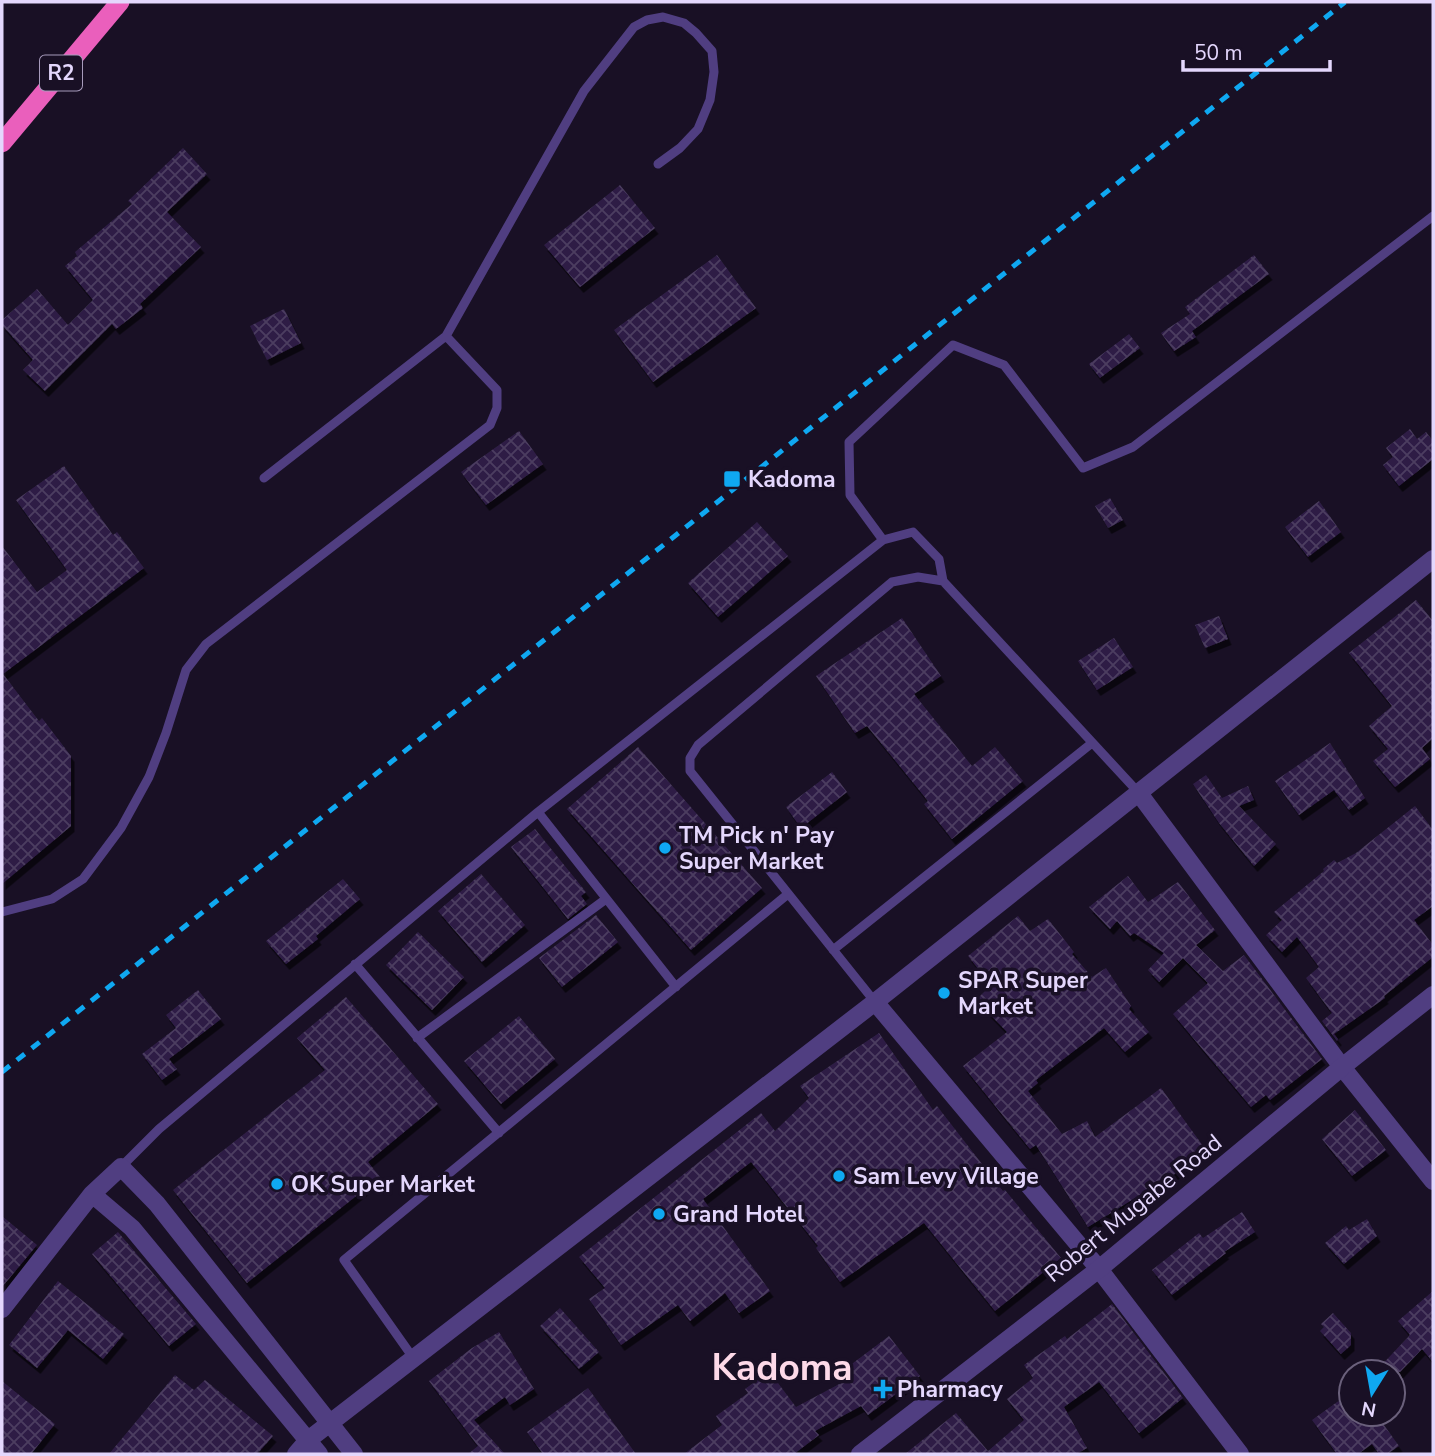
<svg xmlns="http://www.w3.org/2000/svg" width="1435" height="1456" font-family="'Nunito Sans',sans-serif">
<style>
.building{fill:url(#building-cross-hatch);filter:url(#shadow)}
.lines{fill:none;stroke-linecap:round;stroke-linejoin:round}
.service{stroke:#503e81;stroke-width:9}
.minor{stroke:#503e81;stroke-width:18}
.tertiary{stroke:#503e81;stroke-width:18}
.trunk{stroke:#ea5fbc;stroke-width:19}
.rail{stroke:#0fa8f1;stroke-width:5;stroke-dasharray:10 9;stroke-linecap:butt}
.poi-dot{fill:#0fa8f1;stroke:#191025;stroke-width:2.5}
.labels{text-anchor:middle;stroke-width:7;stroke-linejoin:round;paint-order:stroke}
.shield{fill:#191025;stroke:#a79bbc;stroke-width:2}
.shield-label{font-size:21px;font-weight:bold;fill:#e4d7fd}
.poi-label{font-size:23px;font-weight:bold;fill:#e4d7fd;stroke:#191025;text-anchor:start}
.street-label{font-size:23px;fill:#e4d7fd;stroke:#191025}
.town-label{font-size:37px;font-weight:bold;fill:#fdd9e8;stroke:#191025}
</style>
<defs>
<pattern id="building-cross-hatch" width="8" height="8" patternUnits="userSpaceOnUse" patternTransform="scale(1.75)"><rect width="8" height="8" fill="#2e1e45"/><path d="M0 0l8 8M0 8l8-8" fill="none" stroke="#4c3e61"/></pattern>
<filter id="shadow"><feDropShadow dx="3.5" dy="6" stdDeviation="0" flood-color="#0009"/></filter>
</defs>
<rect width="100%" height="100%" fill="#191025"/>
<!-- building -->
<path class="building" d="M183,148L207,174L167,212L201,247L140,304L143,308L116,329L112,324L45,391L23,370L33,360L2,325V320L37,289L68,325L93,300L65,266L77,256L75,252L132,204L128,201Z
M620,185L655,228L580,287L544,245Z
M717,255L756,308L653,382L614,330Z
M1254,255L1269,274L1192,331L1196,337L1174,351L1161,333L1190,314L1185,307Z
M284,309L301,343L267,360L250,326Z
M1129,334L1140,348L1100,378L1089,364Z
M1410,429L1417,439L1426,432L1433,441V459L1399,486L1383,465L1393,457L1386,448Z
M519,431L543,464L486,505L461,472Z
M64,466L113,535L117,532L144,568L3,674L39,721L42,718L71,756V826L2,884V546L37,592L67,570L16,500Z
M1110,498L1123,520L1108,528L1095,506Z
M1319,501L1341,532L1308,557L1285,527Z
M757,522L788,556L718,617L688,583Z
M1416,600L1433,621V738L1422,748L1430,759L1395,787L1373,761L1388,749L1369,726L1392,706L1349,653Z
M1219,616L1228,639L1205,648L1195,625Z
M902,618L941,676L914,694L972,766L995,747L1023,781L952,839L924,804L928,801L867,726L855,733L816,676Z
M1114,638L1133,667L1097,690L1078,661Z
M1330,743L1365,798L1349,810L1334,790L1299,815L1275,781Z
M638,747L762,888L691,950L567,809Z
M832,772L847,792L801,828L786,807Z
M1206,775L1222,798L1248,786L1254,800L1239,806L1276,844L1254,866L1219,823L1193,784Z
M1415,806L1433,830V906L1414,920L1433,945V957L1384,996L1385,998L1334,1034L1338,1039L1337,1041L1322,1021L1332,1013L1306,978L1319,967L1297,937L1282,952L1266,935L1282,920L1274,912L1324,871L1323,869L1334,860L1337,863L1356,853Z
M535,829L586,892L581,896L587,904L568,919L511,847Z
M481,874L525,925L482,962L438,911Z
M1128,876L1148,902L1178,882L1215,930L1196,945L1223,971L1244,955L1322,1059L1270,1100L1266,1095L1251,1107L1173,1014L1208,983L1183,958L1159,982L1148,970L1164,953L1134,933L1130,936L1117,921L1110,929L1089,907Z
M343,879L360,899L316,936L318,939L286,964L266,941Z
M596,915L618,942L562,987L539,958Z
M1018,916L1030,931L1048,919L1074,952L1072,954L1092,977L1106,968L1131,1006L1129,1009L1149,1032L1125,1052L1104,1028L1036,1080L1038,1083L1028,1091L1062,1134L1087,1121L1095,1137L1161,1088L1206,1150L1155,1189L1153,1187L1088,1227L1036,1145L1030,1149L963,1066L1007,1032L976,1000L991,985L968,956Z
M418,932L464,977L432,1010L386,965Z
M198,990L221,1019L169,1059L177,1069L162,1080L142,1054L176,1028L166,1015Z
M346,997L438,1104L368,1162L380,1177L247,1283L173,1190L325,1070L297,1038Z
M519,1016L555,1059L501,1104L464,1061Z
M879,1033L933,1110L937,1106L1003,1191L1005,1190L1061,1258L995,1311L924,1223L840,1282L816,1248L818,1246L751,1162L703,1199L770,1291L739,1313L725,1293L690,1321L678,1305L621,1345L589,1299L605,1288L579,1257L761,1113L775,1131L809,1098L800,1086Z
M1355,1110L1386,1150L1352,1176L1322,1139Z
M1242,1212L1255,1232L1224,1252L1226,1253L1172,1295L1152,1270L1199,1233L1203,1238Z
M2,1216L37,1245L2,1287Z
M1367,1219L1377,1236L1344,1264L1325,1243L1346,1226L1349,1230Z
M118,1232L196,1324L169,1346L92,1254Z
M58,1281L124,1334L103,1359L68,1330L37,1368L9,1345Z
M1433,1291V1362L1422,1349L1400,1372H1375L1410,1335L1398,1321Z
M1112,1304L1183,1398L1139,1433L1099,1382L1064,1407L1087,1448L1076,1454H905L956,1413L988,1451L1024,1420L1007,1399L1033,1378L1024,1365L1065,1336L1067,1339Z
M560,1308L599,1352L579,1369L540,1326Z
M1333,1313L1351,1333V1345L1341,1354L1320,1331L1324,1327L1321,1324Z
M499,1332L534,1389L510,1405L505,1397L474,1420L505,1454H468L478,1446L429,1381L472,1348Z
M889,1336L920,1376L868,1415L861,1406L815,1431L819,1435L794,1454H684L722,1425L716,1416L748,1393L745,1389L769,1371L796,1407L843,1382L837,1375Z
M175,1375L194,1390L205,1380L273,1436L257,1454H109Z
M2,1381L55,1424L31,1454H2Z
M588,1388L636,1454H543L527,1432Z
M1351,1392V1414H1376L1399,1446L1387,1454H1379L1372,1444L1358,1454H1337L1312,1420Z"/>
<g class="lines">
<!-- service -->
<path class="service" d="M264,478L446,336L584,91L634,27L647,20L663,17L684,23L696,33L712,51L714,72L710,100L698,129L680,148L658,164
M883,540L850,495L849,442L953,345L1004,365L1083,468L1133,447L1433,216
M538,812L676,987
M2,912L52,899L83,879L121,828L149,777L166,733L186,670L206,644L490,425L497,408V390L446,336
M833,950L1092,743
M355,964L499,1133
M875,1002L690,771V758L698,745L892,582L918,577L943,581L1138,792
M417,1038L606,899
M121,1167L159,1129L538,812L883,540L913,532L939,559L943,581
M414,1359L344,1260L788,894"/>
<!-- minor -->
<path class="minor" d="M1138,792L1342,1067L1433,1181
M875,1002L1099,1269L1240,1454
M92,1194L132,1228L319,1454
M2,1309L92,1194L121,1167L157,1204L354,1454
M296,1454L308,1440L875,1002L1433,559"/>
<!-- tertiary -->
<path class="tertiary" d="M860,1454L1099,1269L1342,1067L1433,995"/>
<!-- trunk -->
<path class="trunk" d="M2,143L120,2"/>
<!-- rail -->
<path class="rail" d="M2,1072L1345,2"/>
</g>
<!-- markers -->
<g class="poi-dot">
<rect x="723" y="470" width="18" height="18" rx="3.5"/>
<circle cx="665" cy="848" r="7"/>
<circle cx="944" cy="993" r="7"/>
<circle cx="839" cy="1176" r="7"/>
<circle cx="277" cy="1184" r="7"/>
<circle cx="659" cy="1214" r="7"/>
<path d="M879.5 1378.5h7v7h7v7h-7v7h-7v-7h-7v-7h7z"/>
</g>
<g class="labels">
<!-- shield labels -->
<rect class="shield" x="40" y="55.5" width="42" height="35" rx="5"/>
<g class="shield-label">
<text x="61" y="80">R2</text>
</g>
<!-- poi labels -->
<g class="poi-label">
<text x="748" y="487">Kadoma</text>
<text x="679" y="843">TM Pick n' Pay<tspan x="679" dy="26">Super Market</tspan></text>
<text x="958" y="988">SPAR Super<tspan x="958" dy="26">Market</tspan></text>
<text x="853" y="1184">Sam Levy Village</text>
<text x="291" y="1192">OK Super Market</text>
<text x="673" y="1222">Grand Hotel</text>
<text x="897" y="1397">Pharmacy</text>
</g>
<!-- street labels -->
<g class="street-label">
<text transform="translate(1133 1208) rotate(-39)" y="8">Robert Mugabe Road</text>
</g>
<!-- town labels -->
<g class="town-label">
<text x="782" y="1380">Kadoma</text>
</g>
</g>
<!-- border -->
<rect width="1435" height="1456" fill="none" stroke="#e4d7fd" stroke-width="7"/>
<!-- north arrow -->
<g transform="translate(1372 1393) rotate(191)"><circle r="33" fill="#191025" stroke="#6a607b" stroke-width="2"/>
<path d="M0-5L12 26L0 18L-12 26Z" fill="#0fa8f1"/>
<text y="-10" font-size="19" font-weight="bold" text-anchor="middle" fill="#e4d7fd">N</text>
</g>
<!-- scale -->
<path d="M1183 60v10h147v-10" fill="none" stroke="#e4d7fd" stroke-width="3.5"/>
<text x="1194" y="60" font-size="21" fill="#e4d7fd" stroke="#191025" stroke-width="5" paint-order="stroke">50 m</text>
</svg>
